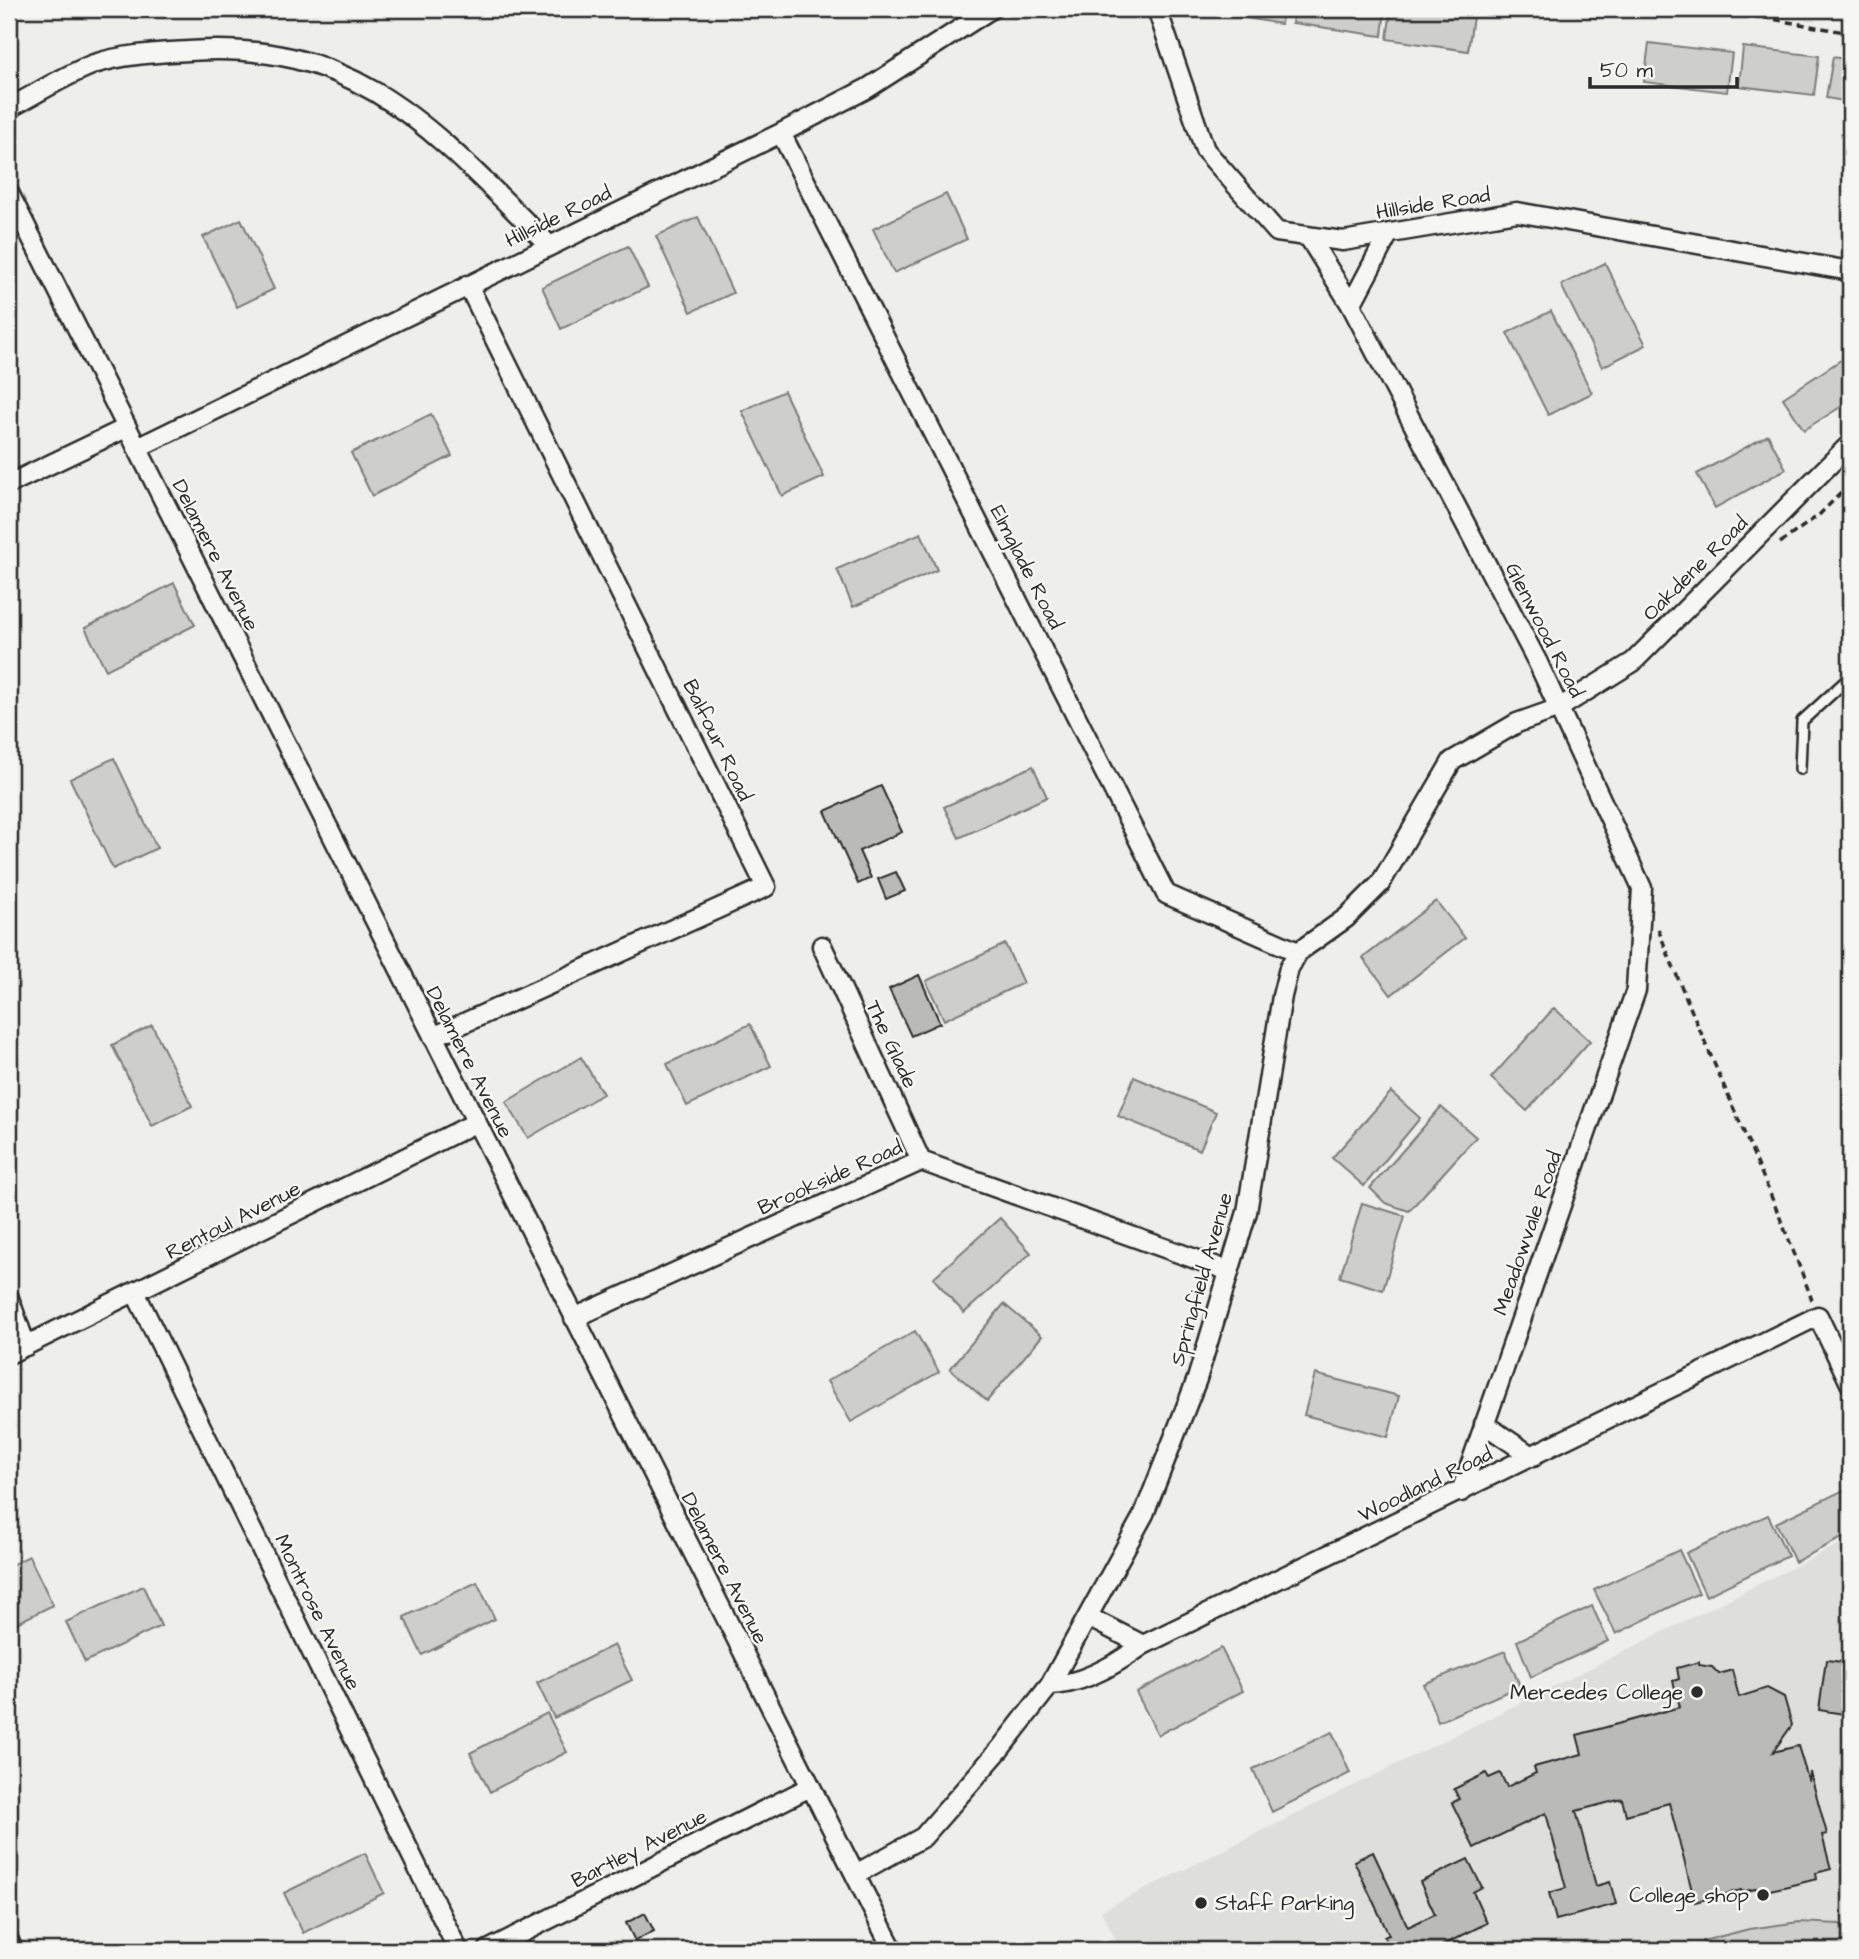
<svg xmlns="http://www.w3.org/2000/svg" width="1859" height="1959" font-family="'Architects Daughter',sans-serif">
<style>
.built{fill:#dededb}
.green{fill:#cececa;stroke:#7c7c7a;stroke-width:2}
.building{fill:#babab7;stroke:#2b2b2b;stroke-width:2}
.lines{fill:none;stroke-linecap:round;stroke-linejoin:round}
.service-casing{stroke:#2b2b2b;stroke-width:14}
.minor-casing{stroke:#2b2b2b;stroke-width:23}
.path{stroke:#2b2b2b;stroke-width:3.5;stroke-dasharray:7 5;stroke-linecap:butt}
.service{stroke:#f6f6f2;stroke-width:9}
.minor{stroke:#f6f6f2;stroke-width:18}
.poi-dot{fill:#2b2b2b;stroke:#f6f6f2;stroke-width:2.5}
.labels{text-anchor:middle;stroke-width:5;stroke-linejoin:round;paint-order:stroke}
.street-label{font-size:21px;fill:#2b2b2b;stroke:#f6f6f2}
.poi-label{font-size:21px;fill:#2b2b2b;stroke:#f6f6f2;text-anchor:end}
</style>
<rect width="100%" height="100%" fill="#eeeeea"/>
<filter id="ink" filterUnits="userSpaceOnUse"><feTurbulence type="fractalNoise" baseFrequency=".0143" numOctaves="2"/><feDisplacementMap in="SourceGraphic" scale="14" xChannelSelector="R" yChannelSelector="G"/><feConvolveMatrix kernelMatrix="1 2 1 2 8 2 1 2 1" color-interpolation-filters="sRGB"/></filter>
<g filter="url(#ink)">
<!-- built -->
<path class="built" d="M1850,1539V1950H1121L1101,1911Z"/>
<!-- green -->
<path class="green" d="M1194,9H1283L1281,24Z
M1294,9H1385L1382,36L1292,23Z
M1391,9L1474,10L1468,51L1387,39Z
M1649,43L1732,53L1727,92L1644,82Z
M1743,47L1819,56L1814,95L1739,86Z
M1833,57L1850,60V102L1826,98Z
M946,194L967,239L894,273L873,229Z
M698,217L733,293L691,312L656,236Z
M241,219L274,289L237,307L203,237Z
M628,246L648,287L561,329L542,287Z
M1605,263L1646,345L1602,367L1561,285Z
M1551,311L1592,393L1548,415L1507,333Z
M1850,354V401L1804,430L1783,398Z
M784,391L824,477L782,496L742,411Z
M431,414L452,456L372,496L351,453Z
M1768,435L1786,469L1715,508L1697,474Z
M921,533L937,570L853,607L837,569Z
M174,583L195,625L106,670L85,628Z
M114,758L157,848L113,869L70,779Z
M1033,766L1047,797L959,838L944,807Z
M1436,901L1465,938L1391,995L1363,958Z
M1005,944L1023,983L944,1020L926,981Z
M1554,1008L1590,1041L1527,1111L1491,1078Z
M750,1024L771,1066L687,1106L667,1064Z
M152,1025L192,1106L152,1126L112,1045Z
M581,1057L603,1094L528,1138L506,1102Z
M1134,1077L1216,1112L1200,1150L1118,1116Z
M1391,1092L1420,1118L1364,1186L1332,1158Z
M1441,1107L1476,1137L1409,1211L1385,1203L1370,1188Z
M1362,1203L1405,1216L1383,1290L1340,1277Z
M1000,1218L1031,1253L964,1313L933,1278Z
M1004,1304L1042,1336L987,1401L950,1369Z
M915,1331L939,1372L851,1422L827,1381Z
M1315,1374L1399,1396L1388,1437L1304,1415Z
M1850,1487V1534L1795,1562L1776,1523Z
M1768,1515L1788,1556L1706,1596L1686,1553Z
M1679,1550L1699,1593L1616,1634L1594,1590Z
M29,1556L53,1605L9,1627V1566Z
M477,1582L495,1619L422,1655L404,1617Z
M143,1586L161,1626L85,1662L66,1622Z
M1592,1606L1608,1641L1531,1677L1517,1641Z
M614,1645L632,1680L554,1718L537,1683Z
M1221,1648L1243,1691L1158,1735L1136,1692Z
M1505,1651L1520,1686L1438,1722L1423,1684Z
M547,1713L567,1752L490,1792L470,1753Z
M1332,1732L1350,1773L1272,1812L1253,1769Z
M365,1853L384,1893L303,1933L284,1893Z
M1799,1922L1839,1924L1850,1928V1950H1705L1703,1941L1749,1929Z"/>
<!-- building -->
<path class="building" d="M881,786L902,832L859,851L871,878L858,884L825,811Z
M896,872L905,891L886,899L878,879Z
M919,975L940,1023L911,1036L889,989Z
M1826,1660L1850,1663V1715L1819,1710Z
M1699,1662V1665L1712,1667L1719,1674L1732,1670L1739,1697L1767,1688L1784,1697L1792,1725L1773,1752L1798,1746L1809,1782L1810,1772L1827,1834L1822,1835L1831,1869L1816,1873L1817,1879L1788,1886L1761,1892L1760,1888L1741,1892V1890L1695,1902L1669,1803L1626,1815L1622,1799L1576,1811L1596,1886L1610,1882L1616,1904L1556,1920L1549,1893L1566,1888L1546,1813L1474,1848L1452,1803L1459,1799L1454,1789L1486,1773L1489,1778L1500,1773L1507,1787L1536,1773L1534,1767L1582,1754L1577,1735L1680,1707L1673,1681L1679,1679L1677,1668Z
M1373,1852L1408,1927L1435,1914L1420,1882L1468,1859L1482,1887L1473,1892L1487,1923L1443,1945L1446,1950H1390L1384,1937L1389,1935L1354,1861Z
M645,1913L654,1931L635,1941L626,1923Z"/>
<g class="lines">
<defs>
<path id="service" d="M1800,769L1802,721L1850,677"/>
<path id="minor" d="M1157,9L1205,150L1277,232L1343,241L1517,212L1850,271
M9,108C36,94 65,75 94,64C125,54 157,53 189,51C361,39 437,135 549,245
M781,133L1166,894L1298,952
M9,193L893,1950
M1308,236L1351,305L1538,663L1642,888L1636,990L1461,1492
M1351,305L1389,233
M137,448L781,133L868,88L991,9
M9,484L126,428
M822,946L921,1161
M433,1037L766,887L468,285
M136,1294L458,1950
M9,1298L26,1346
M574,1318L921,1161L1229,1271
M9,1354L475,1123
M1484,1424L1533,1457
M1088,1617L1143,1645
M1050,1685C1081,1685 1118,1663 1143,1645L1818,1316L1850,1383
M856,1874L923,1837L1000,1749L1050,1685L1144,1514L1197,1379L1247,1212L1282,996L1289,968L1298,952L1346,918L1380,884L1452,761L1517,723L1559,708L1633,662L1850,444
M9,1941L13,1950
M488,1950L810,1787"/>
</defs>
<!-- service casing -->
<use href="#service" class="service-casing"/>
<!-- minor casing -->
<use href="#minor" class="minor-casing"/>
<!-- path -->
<path class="path" d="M1716,9L1850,33
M1780,543L1819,515L1850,484
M1658,929C1707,1053 1766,1175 1812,1300"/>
<!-- service -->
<use href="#service" class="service"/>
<!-- minor -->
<use href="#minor" class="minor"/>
</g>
</g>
<!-- markers -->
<g class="poi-dot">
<circle cx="1697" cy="1692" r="7"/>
<circle cx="1763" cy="1895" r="7"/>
<circle cx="1201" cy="1903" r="7"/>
</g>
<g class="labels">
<!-- street labels -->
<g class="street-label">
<text transform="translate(1433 203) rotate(-9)" y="7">Hillside Road</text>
<text transform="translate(558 216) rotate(-26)" y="7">Hillside Road</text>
<text transform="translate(216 555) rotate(63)" y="7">Delamere Avenue</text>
<text transform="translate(1027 567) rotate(63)" y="7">Elmglade Road</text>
<text transform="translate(1695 568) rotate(-45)" y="7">Oakdene Road</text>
<text transform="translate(1545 630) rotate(63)" y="7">Glenwood Road</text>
<text transform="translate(718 740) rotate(64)" y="7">Balfour Road</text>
<text transform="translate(892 1044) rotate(65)" y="7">The Glade</text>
<text transform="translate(470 1062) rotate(63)" y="7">Delamere Avenue</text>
<text transform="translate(830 1177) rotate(-24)" y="7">Brookside Road</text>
<text transform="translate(233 1220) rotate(-27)" y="7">Rentoul Avenue</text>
<text transform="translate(1527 1233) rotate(-71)" y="7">Meadowvale Road</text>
<text transform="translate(1201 1279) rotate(-74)" y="7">Springfield Avenue</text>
<text transform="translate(1425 1484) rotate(-26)" y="7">Woodland Road</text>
<text transform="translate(725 1568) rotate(63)" y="7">Delamere Avenue</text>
<text transform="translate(318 1612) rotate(64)" y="7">Montrose Avenue</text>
<text transform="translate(639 1848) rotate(-27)" y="7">Bartley Avenue</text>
</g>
<!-- poi labels -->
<g class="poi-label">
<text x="1683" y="1699">Mercedes College</text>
<text x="1749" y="1902">College shop</text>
<text x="1215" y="1910" text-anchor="start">Staff Parking</text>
</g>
</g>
<!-- margin -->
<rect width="1859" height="1959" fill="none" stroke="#f6f6f2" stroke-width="35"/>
<rect x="18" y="18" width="1824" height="1924" fill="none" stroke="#2b2b2b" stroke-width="2.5" filter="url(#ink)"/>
<!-- scale -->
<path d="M1590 77v10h147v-10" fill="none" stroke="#2b2b2b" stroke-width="3.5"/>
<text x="1600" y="77" font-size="21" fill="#2b2b2b" stroke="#f6f6f2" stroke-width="5" paint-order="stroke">50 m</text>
</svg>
